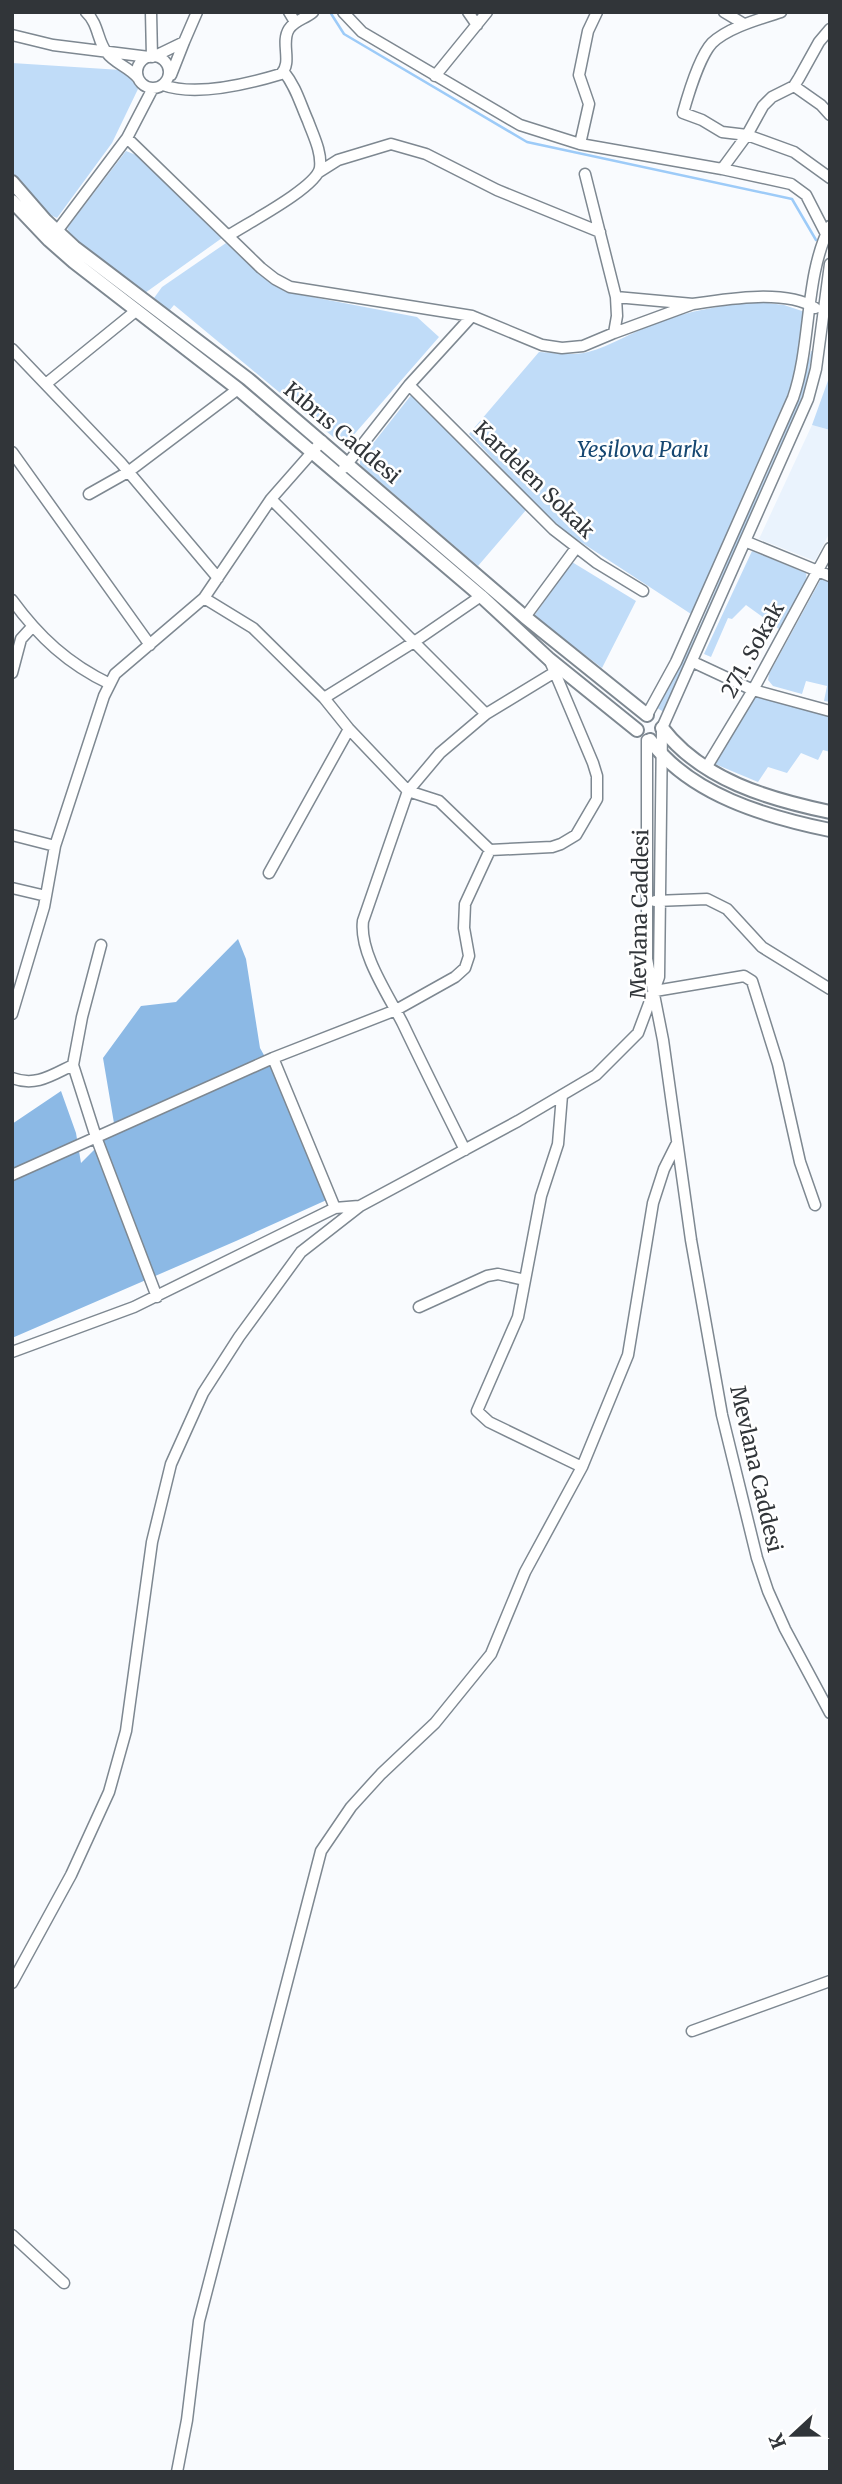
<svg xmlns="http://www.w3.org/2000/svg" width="842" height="2484" font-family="Merriweather,serif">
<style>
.built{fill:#eaf3fd}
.green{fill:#c0dcf8}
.forest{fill:#8cb9e5}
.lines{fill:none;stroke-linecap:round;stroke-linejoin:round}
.stream{stroke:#9dcbf8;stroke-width:2.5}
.minor-casing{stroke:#7e8891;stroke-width:13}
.major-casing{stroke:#7e8891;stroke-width:16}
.minor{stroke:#fff;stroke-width:10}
.major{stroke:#fff;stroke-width:12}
.labels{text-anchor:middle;stroke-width:5;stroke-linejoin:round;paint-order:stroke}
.street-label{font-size:21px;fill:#313539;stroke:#fff}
.park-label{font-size:21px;font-style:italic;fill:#164771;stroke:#fff}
</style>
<rect width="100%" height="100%" fill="#f9fbfe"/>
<!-- built -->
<path class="built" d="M812,425L830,430V532L815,561L759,539Z"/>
<!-- green -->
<path class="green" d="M12,63L121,70L127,73L138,89L112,143L57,218L48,214L12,173Z
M126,151L136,155L222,238L145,293L71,236L67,228Z
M226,243L279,288L286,292L417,317L439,337L344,446L174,305L169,311L154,298L162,287Z
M761,302L784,305L805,312L796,366L789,392L691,614L567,533L542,511L469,434L539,352C555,353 573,356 588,352C611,346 632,332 654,324C688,311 724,304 761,302Z
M811,351H813L805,389L777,460L664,712L657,708C691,653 714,592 739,534C766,474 797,415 811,351Z
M830,375V430L812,425Z
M412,394L526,510L478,566L360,465V460Z
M752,551L806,573L807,581L779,629L746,605L732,619L728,618L711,657L704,654Z
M572,562L636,601L602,668L534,616Z
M822,577L830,581V702L824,701L827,686L806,681L802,694L773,686L768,680L769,674Z
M755,695L830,717V752L823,750L818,760L801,753L787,773L768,767L758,782L715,764Z"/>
<!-- forest -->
<path class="forest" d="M238,939L246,959L260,1048L297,1114L331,1198L236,1241L12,1338V1124L61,1091L76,1133L81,1163L115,1129L103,1058L141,1006L176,1002Z"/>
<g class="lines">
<!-- stream -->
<path class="stream" d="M330,12L344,34L527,142L792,199L816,240"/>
<defs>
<path id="minor" d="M86,12C99,24 97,41 107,53C114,63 129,67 138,78
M151,12L152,57
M289,12L295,22
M343,12L362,32L520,125L580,144L722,169L791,184L806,195L826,234
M468,12L477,25
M724,12L744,24
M781,12C760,19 729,27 712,43C700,56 688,95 683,113L702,120L722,132L747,135L794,152L830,178
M12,35L53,45L149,57
M184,42L197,12
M155,56L184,42L171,75
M137 72a16 16 0 1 1 32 0a16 16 0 1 1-32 0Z
M435,76L487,12
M163,85C196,97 248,84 281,74C293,62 280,43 289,29C295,20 305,19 313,12
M794,86L821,105L830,115
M127,138L261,268L275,279L290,287L472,316L542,345L562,348L583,346L614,333L693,304L616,297
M580,144L589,104L579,75L588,31L597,12
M722,169L747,135L763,106L772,97L794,86L799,78L819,42L830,29
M319,172L338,160L391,144L426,154L497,190L600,232
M585,174L616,297L617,316L614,333
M57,231L127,138L153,88
M228,236C246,224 316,188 320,168C322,152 313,135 308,121C300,103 296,87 284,72
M693,304C726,299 786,289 815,308
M12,349L121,463L218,578
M47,383L137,310
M409,385L553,529L597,563L643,591
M12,452L150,645
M344,468L409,385L472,316
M89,494L128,472L238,389
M271,499L486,714
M747,542L830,576
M204,598L253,628L324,698L349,729L408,791L439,801L490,850L552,847L561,844L576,835L597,799V776L593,763L550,661
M12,600C39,637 68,664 110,684
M525,617L576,548
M693,662L753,690L830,711
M12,673L21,639L32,627
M324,698L414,642L481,596
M647,715L676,662L793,398C812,343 804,277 830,226
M647,740V959L663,1040L691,1240L722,1415L757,1558L768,1591L785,1629L830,1713
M706,768L753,690L830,548
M12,835L55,846
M269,873L349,729
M12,888L46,896
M655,901L707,899L727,909L762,947L830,989
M101,945L82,1017L73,1065L96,1137L157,1297
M655,991L744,976L752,981L778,1064L800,1162L815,1205
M12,1014L44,907L55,846L104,696L115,674L204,598L271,499L322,441
M273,1058L335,1208
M12,1078C36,1087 52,1075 73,1065
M562,1095L558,1144L541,1196L518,1317L477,1411L489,1422L582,1467
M465,1150C444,1108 423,1066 403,1024C389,996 359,953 363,921L408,791L440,753L486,714L555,672
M12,1175L273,1058L396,1010L455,977L465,968L469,956L464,928L465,904L490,850
M419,1307L487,1276L498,1274L525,1280
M12,1352L134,1307L335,1208L359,1206
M12,1983L71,1875L109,1792L126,1731L152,1542L171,1464L203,1393L239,1337L301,1252L360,1206L518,1121L596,1075L638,1033L659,977L662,728L808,399L816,369L830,264
M692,2031L830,1981
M12,2235L64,2283
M177,2472L187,2420L199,2321L321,1851L351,1807L381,1774L435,1723L491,1654L525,1572L582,1467L628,1355L653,1203L664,1169L676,1145"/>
<path id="major" d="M12,182L45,220L74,247L248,379L525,617L647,715
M12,201L49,240L74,262L238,389L481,596L549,659L637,730
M662,728C702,780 768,799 830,812
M650,740C690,795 767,817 830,830"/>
</defs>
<!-- minor casing -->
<use href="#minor" class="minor-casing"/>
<!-- major casing -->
<use href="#major" class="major-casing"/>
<!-- minor -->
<use href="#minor" class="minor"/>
<!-- major -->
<use href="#major" class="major"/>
</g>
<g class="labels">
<!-- street labels -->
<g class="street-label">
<text transform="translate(342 433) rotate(40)" y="7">Kıbrıs Caddesi</text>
<text transform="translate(534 480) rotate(44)" y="7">Kardelen Sokak</text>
<text transform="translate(753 650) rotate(-61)" y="7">271. Sokak</text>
<text transform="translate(640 914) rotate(-89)" y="7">Mevlana Caddesi</text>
<text transform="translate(756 1469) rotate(77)" y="7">Mevlana Caddesi</text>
</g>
<!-- park labels -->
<g class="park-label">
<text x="643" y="457">Yeşilova Parkı</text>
</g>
</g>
<!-- border -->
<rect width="842" height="2484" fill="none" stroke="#313539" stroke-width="28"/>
<!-- north arrow -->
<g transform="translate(793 2435) rotate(248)" stroke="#ffffff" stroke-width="5" paint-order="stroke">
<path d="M0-5L12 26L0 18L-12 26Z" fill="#313539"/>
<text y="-10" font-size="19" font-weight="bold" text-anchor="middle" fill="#313539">K</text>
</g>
</svg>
